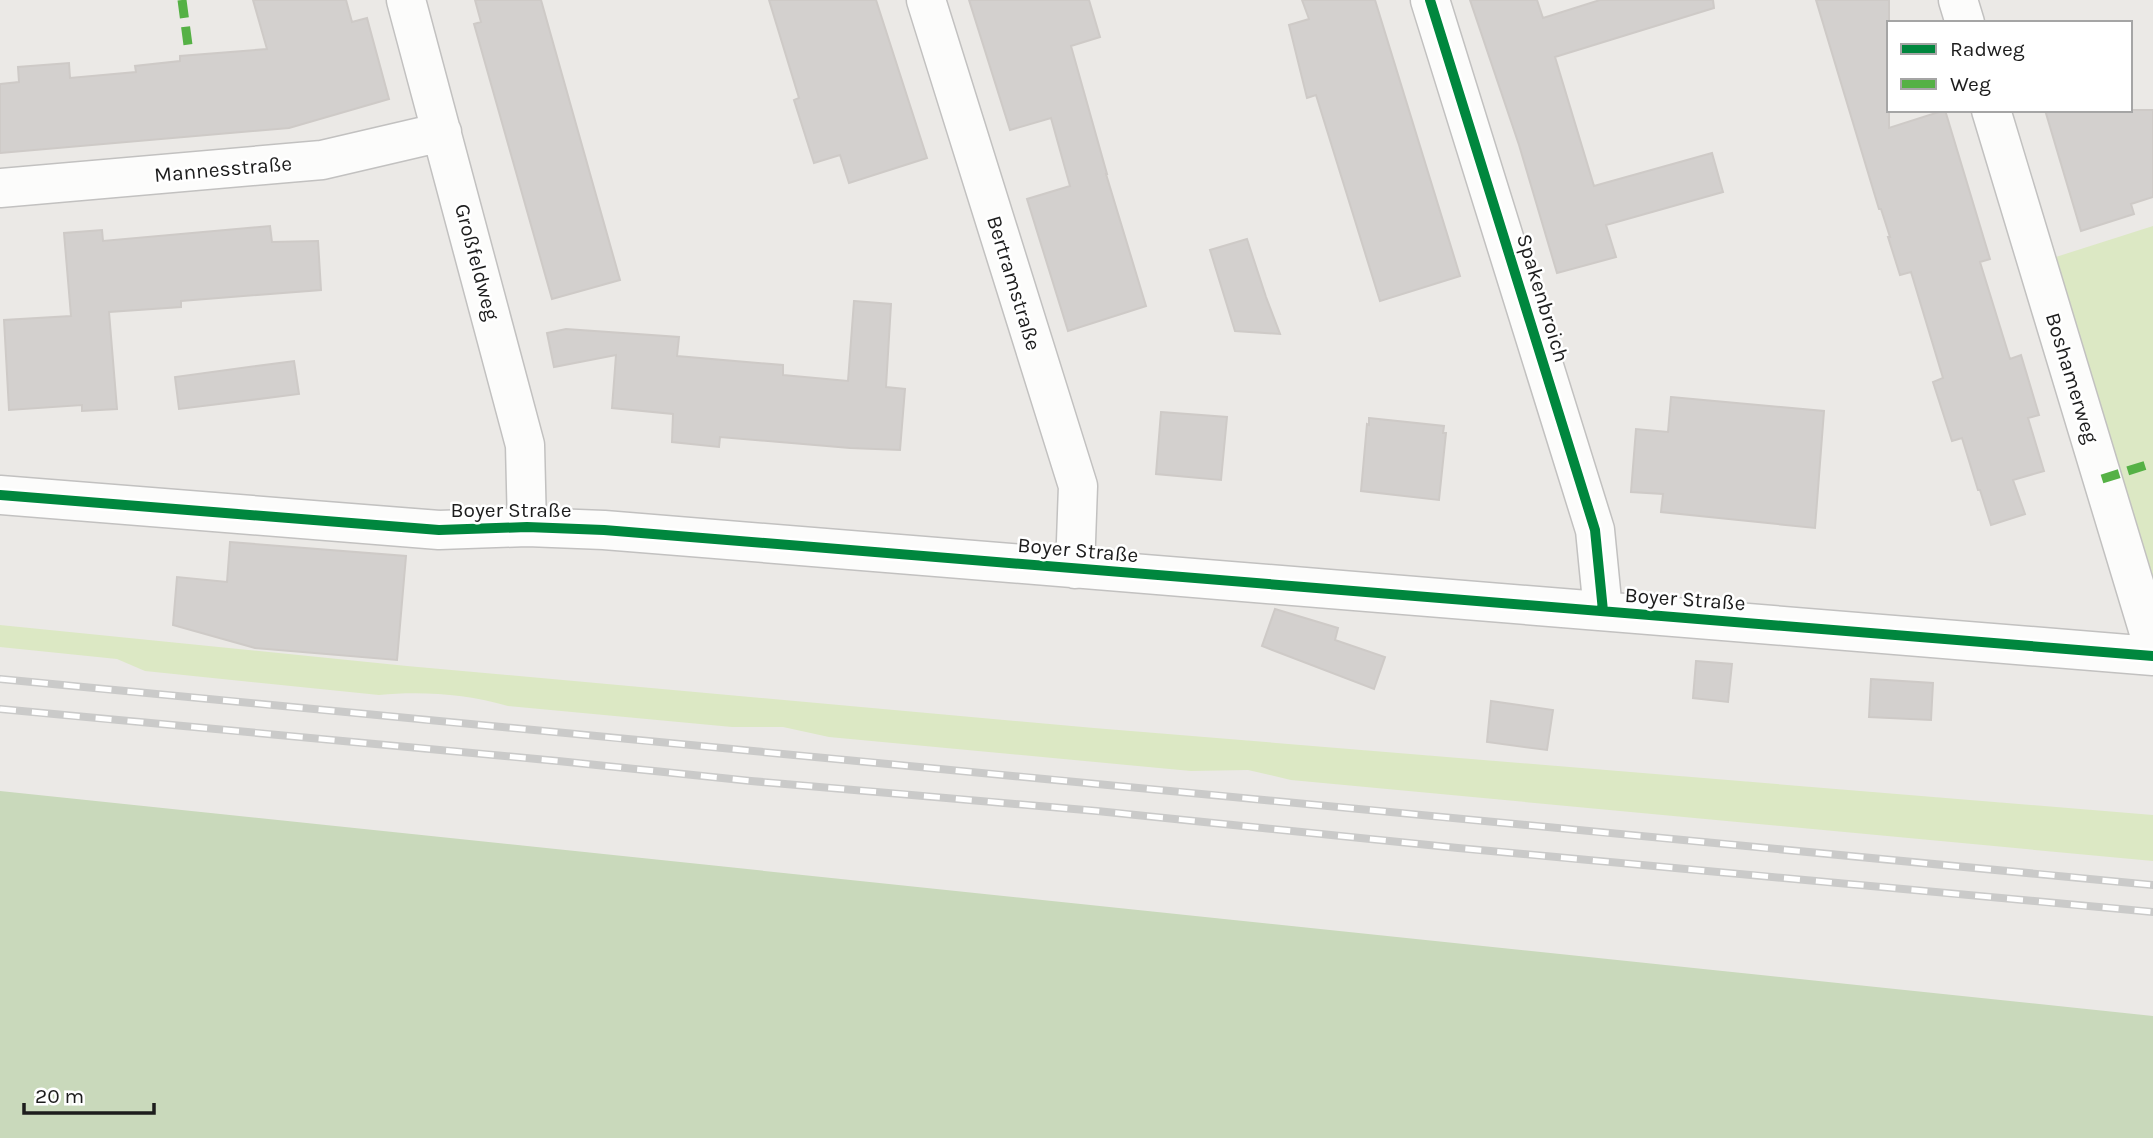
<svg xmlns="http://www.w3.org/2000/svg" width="2153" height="1138" font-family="Karla,sans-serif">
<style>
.grass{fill:#dce8c4}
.forest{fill:#c9d9bb}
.building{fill:#d3d0ce;stroke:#cecac7;stroke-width:2}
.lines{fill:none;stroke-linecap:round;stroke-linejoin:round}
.minor-casing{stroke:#c2c1c0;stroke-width:41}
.minor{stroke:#fcfcfb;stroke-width:38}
.rail-casing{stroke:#cacac9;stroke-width:8}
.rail{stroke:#fff;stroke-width:5;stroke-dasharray:16;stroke-linecap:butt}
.quiet{stroke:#55b145;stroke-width:9;stroke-dasharray:18 9;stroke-linecap:butt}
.cycleway-casing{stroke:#fff;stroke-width:15}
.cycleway{stroke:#00873e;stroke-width:10}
.labels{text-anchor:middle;stroke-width:5;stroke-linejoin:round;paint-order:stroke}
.street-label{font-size:21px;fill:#1d1d1d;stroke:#fff}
</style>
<rect width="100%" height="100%" fill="#ebe9e6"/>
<!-- grass -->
<path class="grass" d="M2153,226V646L2037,263Z
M0,625L407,666L1094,728L2153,815V861L1291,780L1248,770L1191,771L829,737L783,727H732L508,706C466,694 422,691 379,695L145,671L117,659L0,647Z"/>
<!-- forest -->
<path class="forest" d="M0,791L2153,1016V1138H0Z"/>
<!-- building -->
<path class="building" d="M253,0H346L352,22L367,18L389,99L289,128L0,153V84L19,82L18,67L69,63L70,78L136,72L135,66L180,61V56L267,49Z
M475,0H541L620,280L552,299L474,24L481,22Z
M769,0H876L927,158L849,183L840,155L814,163L794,100L799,98Z
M969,0H1089L1100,37L1071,46L1107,174H1106L1146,306L1068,331L1027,199L1070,186L1051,118L1010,130Z
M1302,0H1375L1460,276L1380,301L1316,95L1307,98L1289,25L1309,19Z
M1470,0H1537L1543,18L1600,0H1713L1714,8L1555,57L1594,186L1712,153L1723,192L1606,225L1616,257L1557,273L1519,145Z
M1816,0H1889V128L1945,110L1990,259L1980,262L2010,359L2021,355L2039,415L2028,418L2044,471L2013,480L2025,514L1991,525L1980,490H1978L1962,438L1952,441L1933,382L1943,378L1911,272L1900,275L1888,237H1890L1881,209H1879Z
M2045,110H2153V197L2131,204L2134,214L2081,231Z
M270,226L272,242L318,241L321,290L181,301V307L109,312L117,409L82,411V405L9,410L4,320L71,316L64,233L102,230L103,241Z
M1247,239L1266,297L1280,334L1235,331L1210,250Z
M854,301L891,304L886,387L905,389L900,450L850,448L720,437L719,447L672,442L673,414L612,408L616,355L554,367L547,333L566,329L679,337L677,356L783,365V375L848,381Z
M294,361L299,394L179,409L175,377Z
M1671,397L1824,411L1815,528L1661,512L1663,494L1631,492L1636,429L1668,432Z
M1161,412L1227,417L1221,480L1156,474Z
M1369,418L1444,426L1443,433H1446L1439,500L1361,491L1367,424L1369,425Z
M230,542L406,556L397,660L255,648L173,625L177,577L227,582Z
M1275,609L1338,628L1335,640L1385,657L1374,689L1262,646Z
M1696,661L1732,664L1728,702L1693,698Z
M1871,679L1933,683L1931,720L1869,717Z
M1491,701L1553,710L1547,750L1487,742Z"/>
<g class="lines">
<defs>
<path id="minor" d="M406,0L525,445L527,527
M926,0L1078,486L1075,569
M1430,0L1595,530L1603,611
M1958,0L1965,23
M1991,110L2153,646
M0,188L322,160L442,132
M0,495L439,530L527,527L604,530L2153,656"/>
</defs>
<!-- minor casing -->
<use href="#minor" class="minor-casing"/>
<!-- minor -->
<use href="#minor" class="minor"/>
<defs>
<path id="rail" d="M0,679L2153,885
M0,709L558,761L751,781L1097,811L1458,848L2153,912"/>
</defs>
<!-- rail casing -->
<use href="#rail" class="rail-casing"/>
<!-- rail -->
<use href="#rail" class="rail"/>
<!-- quiet -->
<path class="quiet" d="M182,0L188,45
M2102,479L2153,463"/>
<defs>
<path id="cycleway" d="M1430,0L1595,530L1603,611
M0,495L439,530L527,527L604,530L2153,656"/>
</defs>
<!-- cycleway casing -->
<use href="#cycleway" class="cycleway-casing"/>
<!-- cycleway -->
<use href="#cycleway" class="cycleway"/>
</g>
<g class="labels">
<!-- street labels -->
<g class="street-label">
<text transform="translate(223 169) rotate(-5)" y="7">Mannesstraße</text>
<text transform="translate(477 262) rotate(75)" y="7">Großfeldweg</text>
<text transform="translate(1014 283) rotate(73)" y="7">Bertramstraße</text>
<text transform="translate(1543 298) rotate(73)" y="7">Spakenbroich</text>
<text transform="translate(2072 378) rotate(73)" y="7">Boshamerweg</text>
<text x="511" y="517">Boyer Straße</text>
<text transform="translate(1078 550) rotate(5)" y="7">Boyer Straße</text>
<text transform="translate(1685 599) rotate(4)" y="7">Boyer Straße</text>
</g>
</g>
<!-- legend -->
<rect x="1887" y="21" width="245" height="91" fill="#ffffff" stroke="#a5a5a5" stroke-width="2"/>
<rect x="1901" y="44" width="35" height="10" fill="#00873e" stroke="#a5a5a5" stroke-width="2"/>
<text x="1950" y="56" font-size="21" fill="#1d1d1d">Radweg</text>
<rect x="1901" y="79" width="35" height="10" fill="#55b145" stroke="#a5a5a5" stroke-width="2"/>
<text x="1950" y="91" font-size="21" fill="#1d1d1d">Weg</text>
<!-- scale -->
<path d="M24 1103v10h130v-10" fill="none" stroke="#1d1d1d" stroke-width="3.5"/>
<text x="35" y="1103" font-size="21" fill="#1d1d1d" stroke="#ffffff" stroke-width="5" paint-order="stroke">20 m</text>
</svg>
